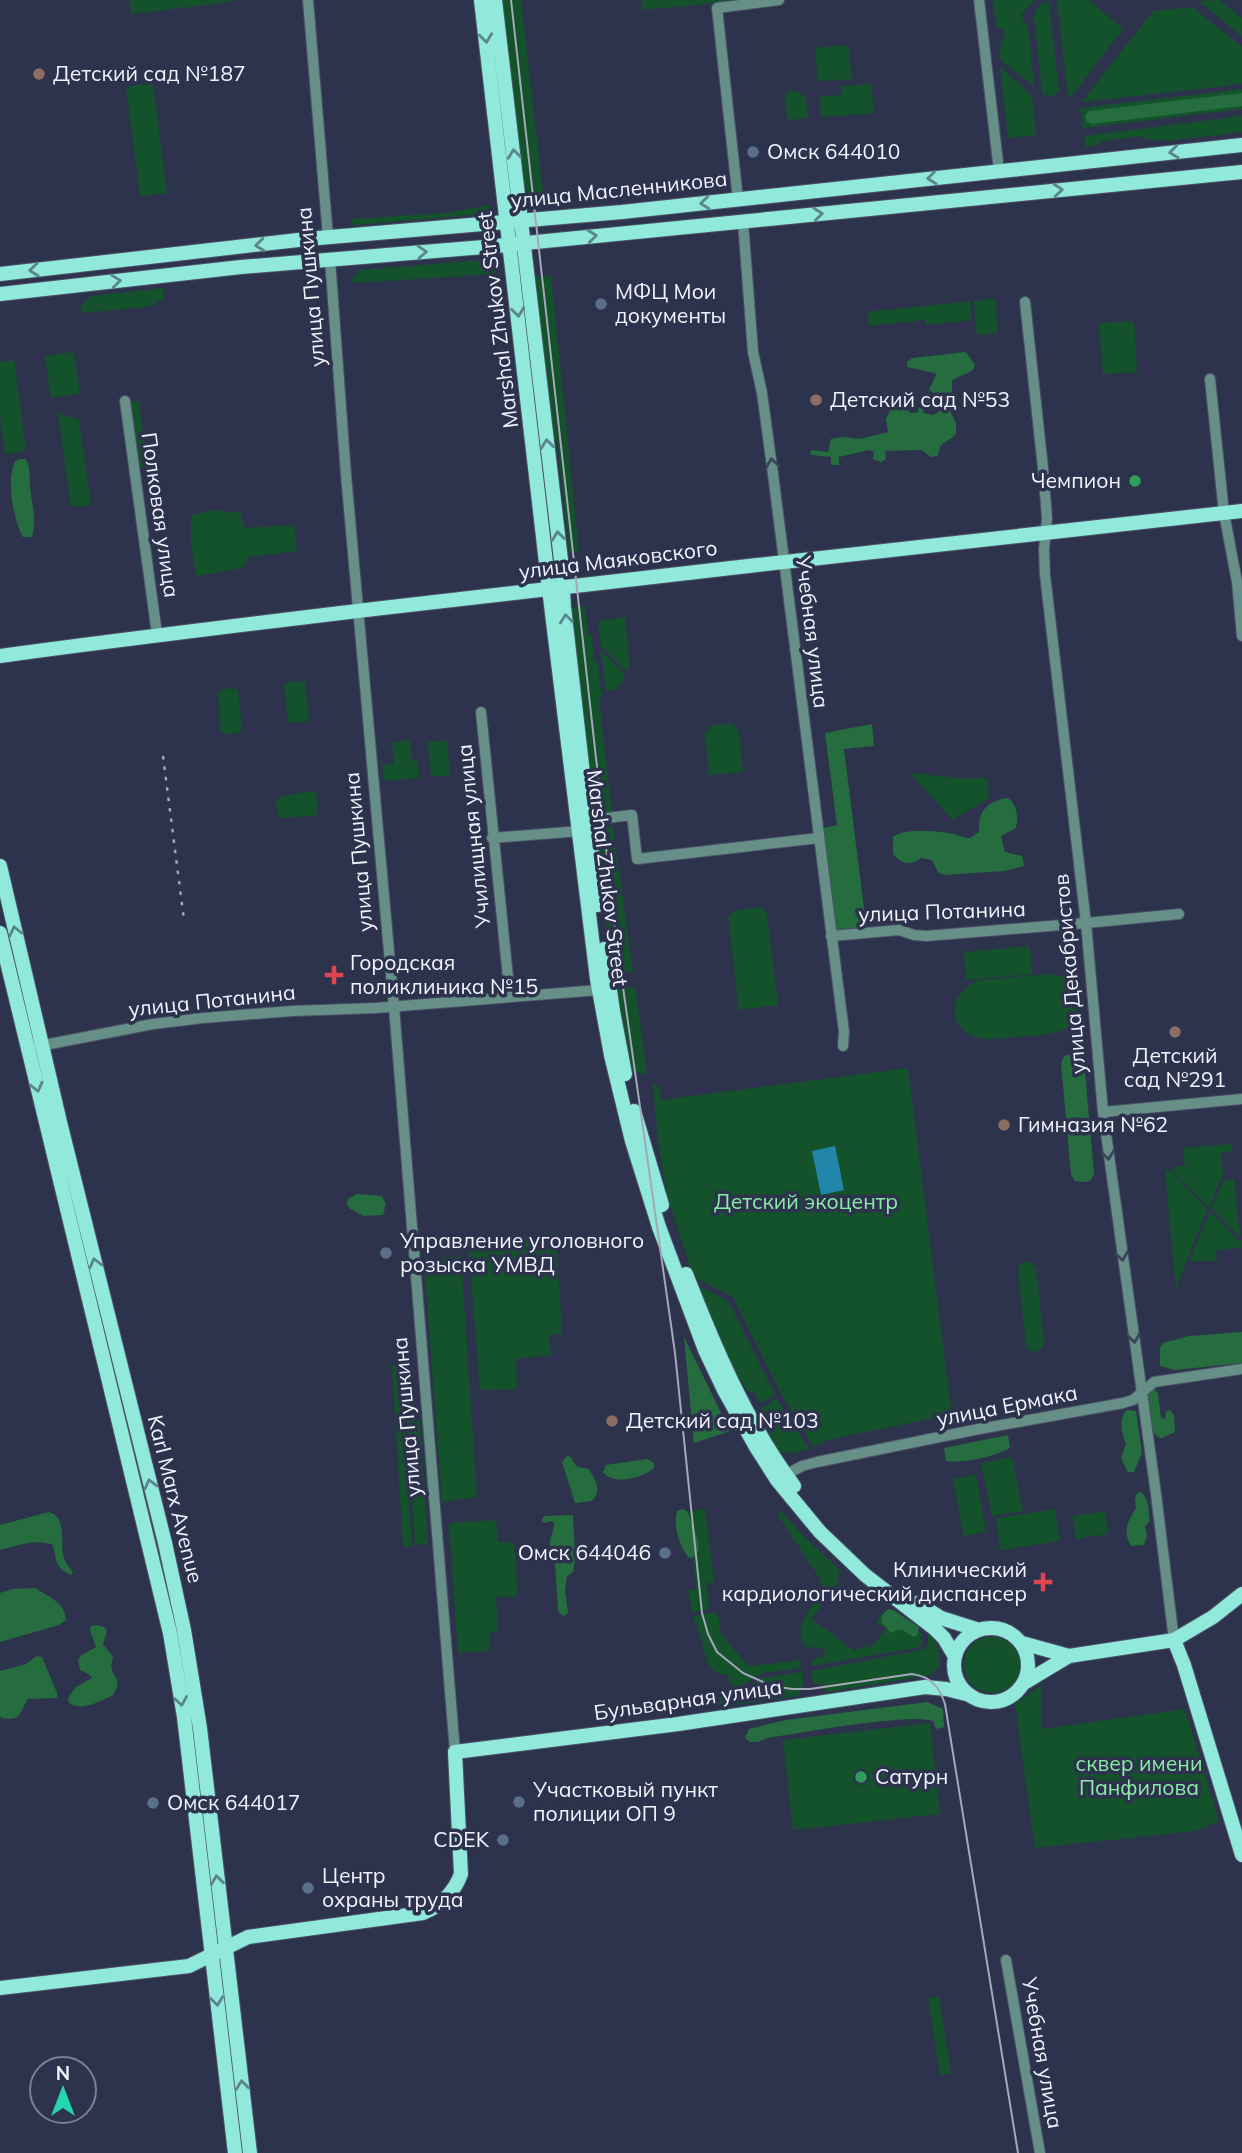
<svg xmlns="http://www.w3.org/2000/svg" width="1242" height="2153" font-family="Mulish,sans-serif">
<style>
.green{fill:#14522b}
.forest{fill:#256d3e}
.water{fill:#2186aa}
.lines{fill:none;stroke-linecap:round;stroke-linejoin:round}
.minor-casing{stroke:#4c5268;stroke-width:12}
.major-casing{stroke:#4c5268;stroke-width:16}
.minor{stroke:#668f88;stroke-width:10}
.major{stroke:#91e9db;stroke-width:14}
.tram{stroke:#a4a8b8;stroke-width:2}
.rail{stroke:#a4a8b8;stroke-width:2.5;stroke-dasharray:3.5 7;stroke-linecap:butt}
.oneway{stroke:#5a858c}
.oneway2{stroke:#384558}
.education-dot{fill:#8d6e63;stroke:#2d334c;stroke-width:2.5}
.service-dot{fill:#5c6f8a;stroke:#2d334c;stroke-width:2.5}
.leisure-dot{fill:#2e9e5b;stroke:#2d334c;stroke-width:2.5}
.health-dot{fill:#e0444e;stroke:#2d334c;stroke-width:2.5}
.labels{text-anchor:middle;stroke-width:7;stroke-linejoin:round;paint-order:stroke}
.poi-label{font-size:21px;fill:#f1f3fd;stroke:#2d334c;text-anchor:start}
.street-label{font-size:21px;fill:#f1f3fd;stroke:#2d334c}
.park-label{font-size:21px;fill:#8aeba6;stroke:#2d334c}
</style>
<rect width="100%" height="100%" fill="#2d334c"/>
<!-- green -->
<path class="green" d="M130,0H232V2L131,14Z
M500,0H521L543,193L528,195L523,179Z
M642,0H748L643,10Z
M993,0H1034L1021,15L1028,28L1034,86L1000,60L999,48L1005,33L1003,29L996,27Z
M1057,0H1089L1123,29L1071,97H1068Z
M1219,0L1242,18V37L1199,1Z
M1044,1L1049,3L1059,91L1052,97L1044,95L1042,90L1034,17L1036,10Z
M1192,7L1242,47V84L1082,102L1153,11Z
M848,45L852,79L818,81L815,48Z
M1000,66L1032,96L1036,135L1008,138Z
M153,83L167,193L140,196L126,87Z
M871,84L874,113L821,117L819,97L841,95V86Z
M1242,89V109L1083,128L1080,108Z
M797,91L806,98L808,118L787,120L785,92Z
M1242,116V132L1168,141L1143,139L1142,136L1102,141V143L1086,148L1084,136Z
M489,205V211L485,214L352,225L350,219L445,213Z
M494,259L497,273L495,274L353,283V279L359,270Z
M551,275L579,552L569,553L557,440H553L533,277Z
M163,288L164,301H155L154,306L82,313L81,306L91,296Z
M995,298L998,333L977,335L974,301Z
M970,301L972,320L926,325L925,320L869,326L867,312Z
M1134,321L1137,372L1103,374L1099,323Z
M74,352L80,394L51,398L45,356Z
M14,360L26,451L5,454L0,416V362Z
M139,401L147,467L136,468L127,403Z
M58,412L79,420L91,505L71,507Z
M214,510L240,513L245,528L294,525L297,551L249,557L243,568L196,576L191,545V515Z
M585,606L588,633L592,636L594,662H597L602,697L599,700L612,813L601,817L594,814L568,608Z
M625,617L630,669H624L601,646L598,621Z
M601,651L623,672L624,682L619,684L616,690L606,691Z
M305,681L309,721L288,723L284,683Z
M234,688L238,691L242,729L239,733L225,734L221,731L218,693L221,690Z
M732,724L739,731L743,772L709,775L705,733L712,725Z
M410,740L412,761H418L419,778L384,781L382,765L394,764L392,742Z
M447,740L450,775L431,777L428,742Z
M912,773L958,778H987L989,798L953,820L911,774Z
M316,791L318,815L282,818L278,815L276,801L281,796Z
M613,826L633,971L611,974L607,942L624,939V929L617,926L605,927L594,834L599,829Z
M760,907L765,910L767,915L778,1005L739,1010L728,917L733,911Z
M1030,946L1032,974L966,980L964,952Z
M1049,974C1057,975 1064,975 1070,980C1087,994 1083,1022 1063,1030C1044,1037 1007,1037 986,1039C947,1035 943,992 981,980Z
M634,986L636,992L647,1074L630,1071L612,991Z
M908,1068L951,1408L944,1416L831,1439L813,1446L782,1395L733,1297L697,1279L690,1266L667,1195L658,1141L653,1083L659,1087L661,1100Z
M1231,1144L1232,1151L1221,1153L1223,1173L1209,1208L1173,1170L1175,1169V1167L1185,1165L1183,1148Z
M1171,1170L1207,1209L1176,1289L1165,1171Z
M1234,1179L1240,1237L1211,1208L1224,1180Z
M1210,1211L1241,1242V1248L1216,1250L1217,1261H1190Z
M556,1233L562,1333L549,1335L551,1355L516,1359L517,1389L480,1390L468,1241Z
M461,1256L477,1497L442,1502L424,1260Z
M1026,1261L1032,1263L1036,1269L1044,1342L1042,1348L1036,1352L1029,1350L1026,1344L1018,1271L1020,1264Z
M698,1286L728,1301L775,1395L760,1403L754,1391L749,1393L731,1365Z
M401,1364L412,1546L403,1547L392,1365Z
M777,1399L809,1449L793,1453L779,1452L758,1410Z
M420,1420L428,1544L415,1545L407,1421Z
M1012,1457L1023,1511L992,1516L981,1463Z
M976,1475L986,1532L964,1536L953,1479Z
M705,1508L714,1584L706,1582L709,1607L705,1610L692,1612L688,1590L697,1589L686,1513Z
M1055,1509L1060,1541L1000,1550L996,1518Z
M782,1511C798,1533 820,1550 839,1570L837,1585L811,1619L855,1651L859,1647L863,1649L867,1644L872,1647L886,1628L878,1624V1620L888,1611L892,1613L921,1633L922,1645L916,1648L811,1666L814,1659L825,1656L824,1648L806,1647C791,1628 812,1607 823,1591L821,1580L777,1514Z
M1105,1511L1108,1534L1076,1539L1073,1516Z
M496,1520L498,1542H514L518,1596L496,1597L498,1632L489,1633L490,1651L458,1653L449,1523Z
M715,1612L718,1614L721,1634L748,1666L800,1660L801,1668L763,1673L742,1686L733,1688L728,1675C706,1675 706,1654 701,1638C699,1631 695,1624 693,1616Z
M928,1633C938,1644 941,1652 939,1667L930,1675L829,1692L824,1689L821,1684L813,1683L811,1671L925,1649L928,1645Z
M964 1665a28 28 0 1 1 56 0a28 28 0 1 1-56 0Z
M802,1672L804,1682L798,1696L720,1707L719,1700L722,1695L743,1690L762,1678Z
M1041,1685V1729L1185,1709L1219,1821L1194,1831L1035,1848L1015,1704Z
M930,1723L940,1814L793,1830L783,1740Z
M939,1997L951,2073L940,2075L928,1998Z"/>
<!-- forest -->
<path class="forest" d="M1242,93V106L1092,124L1086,121L1085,116L1088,111Z
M966,352L975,365C972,376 960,373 952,381V402L949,409L956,423V434C945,445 940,440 938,456L931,457L922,450L885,451L886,459L881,462L873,459L874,452L869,450L839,457V465H831V457L812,455L810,453L812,450L828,452L831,439L842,437L860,439L888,432L886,419L890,411L885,404L887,400L897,399L910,413H917L923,399L931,401L932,406L923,410L924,413L932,415L939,412L938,396L929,390L936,375L935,373L907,367V362L912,358Z
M20,459H26C31,469 29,477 30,487C32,506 37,517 32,537H23C13,518 6,481 15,461Z
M872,724L874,746L844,749L867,932L833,934L819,829L837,825L825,733Z
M1008,798C1018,806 1018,816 1016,828L1001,836L1005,852L1022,856L1024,866L1005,871L944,875L938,872L932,860L921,858C910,866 902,864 893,854V837C906,828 933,831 949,833C956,834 963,838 970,838L979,832C978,811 987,801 1008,798Z
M1075,1053L1080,1054L1084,1061L1094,1173L1091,1180L1086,1182L1075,1181L1071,1175L1061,1063L1064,1056Z
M357,1194L382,1196L386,1204L383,1215L364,1216L349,1208L347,1203L348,1199Z
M1242,1332V1363L1175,1370L1160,1366V1348L1163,1343L1189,1336Z
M684,1337L730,1431L694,1443Z
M1155,1389L1158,1394L1161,1418L1165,1419L1166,1411L1170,1410L1174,1415L1175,1432L1162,1438C1145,1434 1143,1403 1150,1390Z
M1127,1410L1136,1411L1142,1453L1134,1472H1128L1121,1458L1126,1444C1122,1434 1118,1419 1127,1410Z
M1008,1435L1010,1448C996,1456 963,1464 946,1461L944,1448Z
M567,1456L571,1457C576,1468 576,1467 589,1469C595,1480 603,1490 592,1501L575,1503L562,1462Z
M647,1459L654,1463V1468C643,1478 613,1486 603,1472L606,1465Z
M1141,1492C1150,1500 1148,1511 1150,1521L1145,1526L1147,1536L1144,1545L1131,1546C1122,1531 1128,1521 1136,1508L1135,1500L1137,1493Z
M682,1509L687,1511L697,1538L699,1550L692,1558L688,1557C679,1544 673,1527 677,1511Z
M49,1512C68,1518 59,1542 64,1558C66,1564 69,1567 73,1572L71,1575C56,1569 56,1560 53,1545C36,1538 17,1546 0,1550V1525Z
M573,1515L575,1559L573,1572L567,1576L565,1591L568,1613L564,1616L559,1613L558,1609C557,1594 556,1579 555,1564C554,1559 551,1554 550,1549C549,1538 554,1532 554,1522L550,1521L545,1523L542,1522V1519L544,1516Z
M35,1588C49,1597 65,1602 66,1620L59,1625L0,1642V1593L12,1589Z
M888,1609L893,1610L919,1627L918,1634L914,1637C904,1632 902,1626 891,1633L882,1623L881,1616Z
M96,1625L104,1627L107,1631L103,1644L113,1657L111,1666C114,1681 123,1677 113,1695C100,1701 83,1712 69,1703L68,1698L76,1687L92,1678L89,1674L80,1670L78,1661L80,1656L96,1647L90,1630L91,1626Z
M37,1656L42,1657L57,1693V1698L28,1699C19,1711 23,1722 2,1718L0,1716V1671L26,1664Z
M927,1702L943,1709L944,1727L936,1729L933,1721C917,1717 900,1720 883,1721C844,1725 805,1732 767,1738L758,1742H750L745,1738L749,1729L786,1720Z"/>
<!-- water -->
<path class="water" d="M835,1146L844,1190L821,1195L812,1151Z"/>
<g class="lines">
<defs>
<path id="minor" d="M308,0L328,237
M979,0L999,171
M738,200L717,8L779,0
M743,222L753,352L762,393L773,474L844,1032L843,1046
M330,259L346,475L394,1007L455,1752
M1025,302L1043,468L1047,518L1044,549L1045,575L1086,923L1103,1112L1156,1494L1174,1640
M1210,379L1224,513L1237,582L1242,636
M125,401L157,634
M481,712L510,997
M581,821L632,815L637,859L819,838
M492,838L580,831
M831,936L899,930L914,935L926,936L1086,923L1179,914
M34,1047L153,1024L203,1018L292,1011L376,1008L599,990L606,991
M1103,1112L1242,1099
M780,1478L802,1466L817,1462L974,1430L1123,1403L1133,1400L1154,1382L1242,1369
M1006,1960L1040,2153"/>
<path id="major" d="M481,0L549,589L597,979L611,1055L632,1141L659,1227L705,1350L724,1390L756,1447L777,1480L820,1532L865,1575L935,1629L944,1638L954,1655
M495,0L561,560L564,607L598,905
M0,274L307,239L622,212L1242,145
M0,294L241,267L496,246L1242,172
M0,656C125,639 249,624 374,609C663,575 953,543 1242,511
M0,866L60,1122L165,1543L184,1630L200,1728L250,2153
M0,933L170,1633L184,1717L235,2153
M604,949L613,1011L625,1074
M634,1111L662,1205
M686,1274C715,1348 746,1422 794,1486
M917,1603L941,1618L979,1630
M954 1665a37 37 0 1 1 74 0a37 37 0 1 1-74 0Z
M1174,1640L1184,1665L1242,1855
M1022,1643L1069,1656
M1024,1683L1069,1656L1174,1640L1213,1617L1242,1594
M0,1988L189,1966L248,1937L423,1913C442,1905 454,1893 461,1874L455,1752L678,1724L925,1687L946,1689L970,1695"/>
</defs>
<!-- minor casing -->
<use href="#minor" class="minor-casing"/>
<!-- major casing -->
<use href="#major" class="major-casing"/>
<!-- minor -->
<use href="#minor" class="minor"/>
<!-- major -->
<use href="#major" class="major"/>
<!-- tram -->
<path class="tram" d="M511,0L617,945L675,1353L702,1613L708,1634L717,1652L743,1673L772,1686L792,1689H810L912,1674C931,1677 939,1686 945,1704L1018,2153"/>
<!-- rail -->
<path class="rail" d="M163,756L184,920"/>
</g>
<!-- one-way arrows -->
<defs><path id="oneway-chevron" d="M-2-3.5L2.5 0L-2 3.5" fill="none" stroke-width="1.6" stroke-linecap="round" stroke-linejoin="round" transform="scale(1.75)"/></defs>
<g class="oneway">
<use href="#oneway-chevron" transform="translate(486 38) rotate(83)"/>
<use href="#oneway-chevron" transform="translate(1174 152) rotate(174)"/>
<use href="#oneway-chevron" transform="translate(514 154) rotate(-97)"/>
<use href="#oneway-chevron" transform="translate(932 178) rotate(174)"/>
<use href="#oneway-chevron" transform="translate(1058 190) rotate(-5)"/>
<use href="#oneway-chevron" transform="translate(705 203) rotate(174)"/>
<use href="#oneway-chevron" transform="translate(818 214) rotate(-6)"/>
<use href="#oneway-chevron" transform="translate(592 236) rotate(-6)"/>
<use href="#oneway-chevron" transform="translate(260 245) rotate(174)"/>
<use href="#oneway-chevron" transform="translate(422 252) rotate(-4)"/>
<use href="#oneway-chevron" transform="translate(34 270) rotate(174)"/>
<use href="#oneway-chevron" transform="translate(116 281) rotate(-7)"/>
<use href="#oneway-chevron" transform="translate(518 312) rotate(83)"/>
<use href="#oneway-chevron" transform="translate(547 444) rotate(-97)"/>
<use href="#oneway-chevron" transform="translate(558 536) rotate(-97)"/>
<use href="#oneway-chevron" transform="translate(566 619) rotate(-96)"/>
<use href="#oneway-chevron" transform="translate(15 931) rotate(-103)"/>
<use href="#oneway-chevron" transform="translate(37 1087) rotate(76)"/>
<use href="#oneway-chevron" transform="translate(95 1263) rotate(-104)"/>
<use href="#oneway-chevron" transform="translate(150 1484) rotate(-104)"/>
<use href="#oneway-chevron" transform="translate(181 1701) rotate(81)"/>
<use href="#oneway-chevron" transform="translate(217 1880) rotate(-97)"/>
<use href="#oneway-chevron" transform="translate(217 2001) rotate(83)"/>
<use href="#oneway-chevron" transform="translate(242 2085) rotate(-97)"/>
</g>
<g class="oneway2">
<use href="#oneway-chevron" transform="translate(772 463) rotate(-98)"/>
<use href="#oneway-chevron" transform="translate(1108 1155) rotate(83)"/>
<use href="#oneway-chevron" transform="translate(1122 1256) rotate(82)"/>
<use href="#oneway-chevron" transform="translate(1134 1338) rotate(82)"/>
</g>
<!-- markers -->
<g class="education-dot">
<circle cx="39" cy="74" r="7"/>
<circle cx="816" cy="400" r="7"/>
<circle cx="1175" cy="1032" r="7"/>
<circle cx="1004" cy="1125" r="7"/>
<circle cx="612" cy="1421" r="7"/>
</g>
<g class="service-dot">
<circle cx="753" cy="152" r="7"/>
<circle cx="601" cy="304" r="7"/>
<circle cx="386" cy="1253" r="7"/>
<circle cx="665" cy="1553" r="7"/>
<circle cx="519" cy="1802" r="7"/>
<circle cx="153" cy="1803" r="7"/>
<circle cx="503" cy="1840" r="7"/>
<circle cx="308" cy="1888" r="7"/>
</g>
<g class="leisure-dot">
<circle cx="1135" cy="481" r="7"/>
<circle cx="861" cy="1777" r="7"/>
</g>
<g class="health-dot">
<path d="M330.5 964.5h7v7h7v7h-7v7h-7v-7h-7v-7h7z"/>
<path d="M1039.5 1571.5h7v7h7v7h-7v7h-7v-7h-7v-7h7z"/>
</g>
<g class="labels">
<!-- poi labels -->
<g class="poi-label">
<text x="53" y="81">Детский сад №187</text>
<text x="767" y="159">Омск 644010</text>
<text x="615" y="299">МФЦ Мои<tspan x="615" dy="24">документы</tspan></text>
<text x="830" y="407">Детский сад №53</text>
<text x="1121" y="488" text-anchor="end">Чемпион</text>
<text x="350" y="970">Городская<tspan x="350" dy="24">поликлиника №15</tspan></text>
<text x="1175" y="1063" text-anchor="middle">Детский<tspan x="1175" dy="24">сад №291</tspan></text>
<text x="1018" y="1132">Гимназия №62</text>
<text x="400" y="1248">Управление уголовного<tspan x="400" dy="24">розыска УМВД</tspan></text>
<text x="626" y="1428">Детский сад №103</text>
<text x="651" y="1560" text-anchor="end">Омск 644046</text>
<text x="1027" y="1577" text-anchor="end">Клинический<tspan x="1027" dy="24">кардиологический диспансер</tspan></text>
<text x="875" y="1784">Сатурн</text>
<text x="533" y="1797">Участковый пункт<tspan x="533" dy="24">полиции ОП 9</tspan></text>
<text x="167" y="1810">Омск 644017</text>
<text x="489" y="1847" text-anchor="end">CDEK</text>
<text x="322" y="1883">Центр<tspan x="322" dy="24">охраны труда</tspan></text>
</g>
<!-- street labels -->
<g class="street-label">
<text transform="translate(619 190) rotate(-6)" y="7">улица Масленникова</text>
<text transform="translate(311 287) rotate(-95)" y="7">улица Пушкина</text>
<text transform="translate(498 320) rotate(-97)" y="7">Marshal Zhukov Street</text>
<text transform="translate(160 515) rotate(82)" y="7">Полковая улица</text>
<text transform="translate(618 560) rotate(-7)" y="7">улица Маяковского</text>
<text transform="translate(812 632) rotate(83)" y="7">Учебная улица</text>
<text transform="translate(474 836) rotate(-96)" y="7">Училищная улица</text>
<text transform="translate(359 852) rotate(-95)" y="7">улица Пушкина</text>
<text transform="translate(607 878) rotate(83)" y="7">Marshal Zhukov Street</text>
<text transform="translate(942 912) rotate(-2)" y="7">улица Потанина</text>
<text transform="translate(1070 974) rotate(-95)" y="7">улица Декабристов</text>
<text transform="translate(212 1001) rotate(-6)" y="7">улица Потанина</text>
<text transform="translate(1007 1406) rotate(-11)" y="7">улица Ермака</text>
<text transform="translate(407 1417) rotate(-95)" y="7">улица Пушкина</text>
<text transform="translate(175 1499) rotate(76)" y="7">Karl Marx Avenue</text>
<text transform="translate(688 1700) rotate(-8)" y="7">Бульварная улица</text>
<text transform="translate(1042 2053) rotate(80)" y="7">Учебная улица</text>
</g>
<!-- park labels -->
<g class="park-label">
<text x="806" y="1209">Детский экоцентр</text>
<text x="1139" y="1771">сквер имени<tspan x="1139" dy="24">Панфилова</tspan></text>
</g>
</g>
<!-- north arrow -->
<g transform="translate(63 2090)"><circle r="33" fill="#2d334c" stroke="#7b8093" stroke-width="2"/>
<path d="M0-5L12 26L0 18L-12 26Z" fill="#25d5ae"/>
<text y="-10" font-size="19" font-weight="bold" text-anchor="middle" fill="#f1f3fd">N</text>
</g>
</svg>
